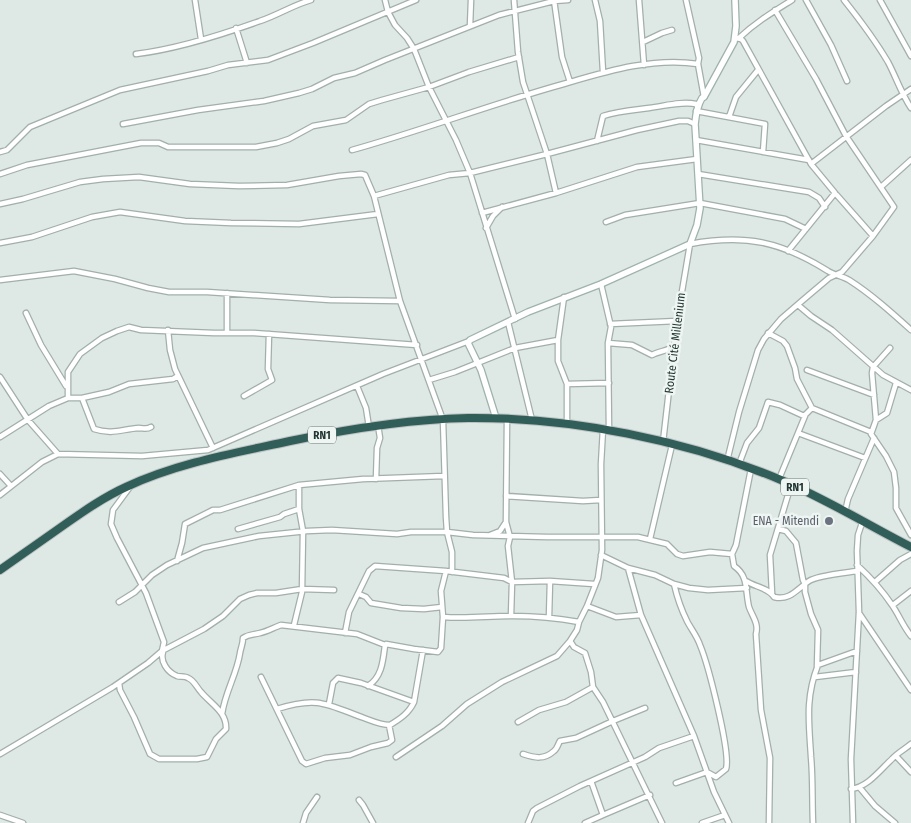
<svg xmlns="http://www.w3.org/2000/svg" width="911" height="823" font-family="'Fira Sans Condensed',sans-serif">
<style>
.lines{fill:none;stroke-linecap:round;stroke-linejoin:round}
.street-casing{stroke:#a2afab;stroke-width:7}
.secondary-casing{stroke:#9fb2ad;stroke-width:8}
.highway-casing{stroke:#bdc3c2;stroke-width:10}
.street{stroke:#fff;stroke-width:4.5}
.secondary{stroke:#fff;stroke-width:5.5}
.highway{stroke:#315e59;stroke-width:8}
.worship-dot{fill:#6b7280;stroke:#eef5f2;stroke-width:2}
.labels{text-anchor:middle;stroke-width:5;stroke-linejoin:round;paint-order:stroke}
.shield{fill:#eef5f2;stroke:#5f6f6c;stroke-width:1}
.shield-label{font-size:11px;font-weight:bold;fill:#223632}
.street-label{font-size:12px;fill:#223632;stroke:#eef5f2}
.worship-label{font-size:12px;fill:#5b616d;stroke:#eef5f2;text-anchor:end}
</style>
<rect width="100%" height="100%" fill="#dee8e4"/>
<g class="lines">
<defs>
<path id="street" d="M195,0L201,39
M385,0L388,12L395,25L407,38L414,49L429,87L456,140L470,173L515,319
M514,0L518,52L523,82L547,154L556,193
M554,0L562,57L570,82
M595,0L600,21L603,72
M639,0L644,65
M686,0L699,58L698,64L704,97
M806,0L831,45L847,81
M844,0C860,20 875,40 888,62C896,77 901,93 911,108
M880,0L911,56
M470,26L471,0
M236,28L247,63
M735,38L741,39L743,41L811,164L835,193L873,236
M739,38C756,22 773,12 792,0
M643,42L662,33L672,30
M136,54C178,49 221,35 260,21C278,15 293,5 311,0
M696,111L765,124L763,152
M729,117L736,97L758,70
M123,124L198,110L264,101L299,93L312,89L334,78L355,73L385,60L499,15L554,1L568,0
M696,140L809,160
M597,141L603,116C618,111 634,110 649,108C665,106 681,101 696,104L697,106
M352,150C424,130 494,103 567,83C608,71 654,57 698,64
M0,152L7,150L30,127L120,90L208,71L228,65L268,60L313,43L416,0
M811,164L886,106L911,89
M0,174L27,165L141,143H159L168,147H256L277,143L289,139L313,126L346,120L369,104L382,100L429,87L469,72L519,57
M698,174L809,192L819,198L825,207
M881,187L911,160
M374,196L449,175L470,173L547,154L637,130L679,121H688L695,124
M0,204L23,199L80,182L103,179L139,177L190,184L239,186L287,185L339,176L361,174L365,175L374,196L400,301L443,420L446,517L447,532L452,552V572
M482,213L556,193L637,167L697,159
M606,222L625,215L700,203L785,219L806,229
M486,228L493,216L502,207
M0,243L32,237L92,217L120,212L185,221L231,223L299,224L378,214
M788,251L835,193
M0,280L74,271L115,279L148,288L169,292H207L330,300L400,301
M601,284L611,327L608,343L609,430
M227,293V333
M564,297L558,340V361L567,384V424
M798,305L811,316L832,330L883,375L911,390
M26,313L41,345L66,386
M508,322L532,420
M610,324L677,321
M168,330L170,350L175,369L213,448
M768,333L783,341L787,346L795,368L797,379L812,408
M608,343L632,345L652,355C659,351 668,351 674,346
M890,348L873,367L872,373L876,420L871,434L886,456L894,472L896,488V508L911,535
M807,370L874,395
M0,377L28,420L58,454
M429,380L455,372L515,348L558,340
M567,384L609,383
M357,386L366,408L369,427
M244,396L272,380L268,369L269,334
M68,398V372L80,354L102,338L117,331L129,327L141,330L214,333H254L417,345
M82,398L94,429C113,435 122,429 139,428C144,428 146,430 151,427
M507,419L506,522L510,537L508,546L512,582L511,616
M876,420L887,413L896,383
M798,433L865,458
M0,437L49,406L68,398H82L109,392L129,384L173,379L178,376
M663,442L677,321L690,244C745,234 780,241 828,271C834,275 842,276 849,280C871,294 891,312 911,330
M727,461L739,412L758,350L764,339L781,319L803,300L829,278L842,272L873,236L894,207L846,136L816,79L775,10
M739,464L747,443L759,428L768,402L780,405L804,416L812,408L871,432
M751,469L736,545L732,554L734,566C749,576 745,591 749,607C752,616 759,623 756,634L761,710L770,758L769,823
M0,474L11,486
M376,479L377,448L380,438L378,425
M779,479L805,416
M0,495L42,462L58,454L142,456L208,450L383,374L469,341
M506,496L583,501L601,500
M845,512L848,499L874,438
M238,529L280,517L284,514L299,509
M778,529L786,531L796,543L803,580L805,584V592L811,614L818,630L817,667
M490,535L500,531L506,522
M650,539L672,445
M601,555L628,568L655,575L674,584L689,588L708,590L747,588
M177,561L182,543L185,524L213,510H220L299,485L363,479L444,476
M857,565C870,577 882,590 892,605C899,615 903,626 911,636
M628,568L641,615L694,736L714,792L729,823
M746,581C755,587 769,588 774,597C790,601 797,589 809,581C818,575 845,573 857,571
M875,582L900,560L911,554
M674,584C677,597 681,609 687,621C691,629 697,636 700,645C708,664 731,753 726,769L716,777L707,772L676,783
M772,593L770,555L791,485
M359,594L366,597L371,603L401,608L424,609L442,607
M119,602L135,592L152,575L167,565L203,548L259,536L307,531L332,530L397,534L411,532H447L473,535L547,537H638L667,544L677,554L683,556L710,552L732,554
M893,605L911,591
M587,606L616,617L641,615
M859,613L911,690
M443,617C466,619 489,616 513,616C535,616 557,618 579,622
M549,617L550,581
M294,625L302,592L303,531L299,509V485
M345,633L349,612L369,571L375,566L446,571L504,578L512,582L550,581L594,584
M570,641L574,647L585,653L591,672L593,687L603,702L662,823
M162,651L204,629L223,616L240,599L249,595L257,593H276L302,589L334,590
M261,677L302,761L306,764L325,758L350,755L371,747L388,743L392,740L389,725
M815,677L856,672
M119,683L120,690L134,717L150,754L159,759H197L207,757L216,739L226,729C227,712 211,704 201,692C197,688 194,680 188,678C185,676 180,677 177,676C167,672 160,661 163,652
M368,686C382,677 383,661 385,645
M329,704L333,683L338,678L361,683L414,702
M277,709C318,696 326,704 364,718C372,721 381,725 390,725C400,719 409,713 414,702L423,650
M222,714C225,692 237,674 240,653C241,647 243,644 243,638C249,634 253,635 260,633C266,632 275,627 281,625L357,634L385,645L386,644L414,649L438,652L441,648L443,617L441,591L446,571
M518,722L539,710L566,702L593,687
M0,754L113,687L148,663L162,651L164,642L146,593L117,538L111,524L113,510L130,487
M523,754C535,758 544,760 554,751C557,749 558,744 560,741L576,738L613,721L645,708
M896,756L911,772
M396,757L442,726L467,704L502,682L557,656L570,641L577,630L579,622L587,606L598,578L602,550L601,464L603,429
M860,788L875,806L895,823
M851,789C868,787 880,770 892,759C897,753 905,749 911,744
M359,800L363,805L373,823
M0,815L23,823
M603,815L650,795
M303,823L306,813L317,797
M528,823L533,811L537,808L580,786L645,757L659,748L694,736
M585,823L603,815L591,781
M702,823L725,815
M813,823C812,801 813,779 811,757C809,723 805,698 818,665L857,651
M853,823L851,759L859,612L857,551L858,535L863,520"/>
<path id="secondary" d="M496,418L481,370L468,343L470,340L528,312L601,284L690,244L697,225L700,208L695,124C696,114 697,106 702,98L704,97L734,42L736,26L735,0"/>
<path id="highway" d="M0,570C21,555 43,540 64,525C84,511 104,497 126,487C177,463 235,453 290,441C348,429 408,419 468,418C571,417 686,440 781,480C826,499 868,525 911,547"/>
</defs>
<!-- street casing -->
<use href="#street" class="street-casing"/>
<!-- secondary casing -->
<use href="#secondary" class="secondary-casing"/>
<!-- highway casing -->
<use href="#highway" class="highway-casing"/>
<!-- street -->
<use href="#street" class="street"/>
<!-- secondary -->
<use href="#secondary" class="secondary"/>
<!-- highway -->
<use href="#highway" class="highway"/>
</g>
<!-- markers -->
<circle class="worship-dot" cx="829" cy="521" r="5"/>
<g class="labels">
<!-- shield labels -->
<g class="shield">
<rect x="308" y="426.5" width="28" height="17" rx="4"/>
<rect x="781" y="478.5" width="28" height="17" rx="4"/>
</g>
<g class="shield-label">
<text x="322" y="439">RN1</text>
<text x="795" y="491">RN1</text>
</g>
<!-- street labels -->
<g class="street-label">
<text transform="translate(675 343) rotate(-83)" y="4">Route Cité Millenium</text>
</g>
<!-- worship labels -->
<g class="worship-label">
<text x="819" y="525">ENA - Mitendi</text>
</g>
</g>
</svg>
